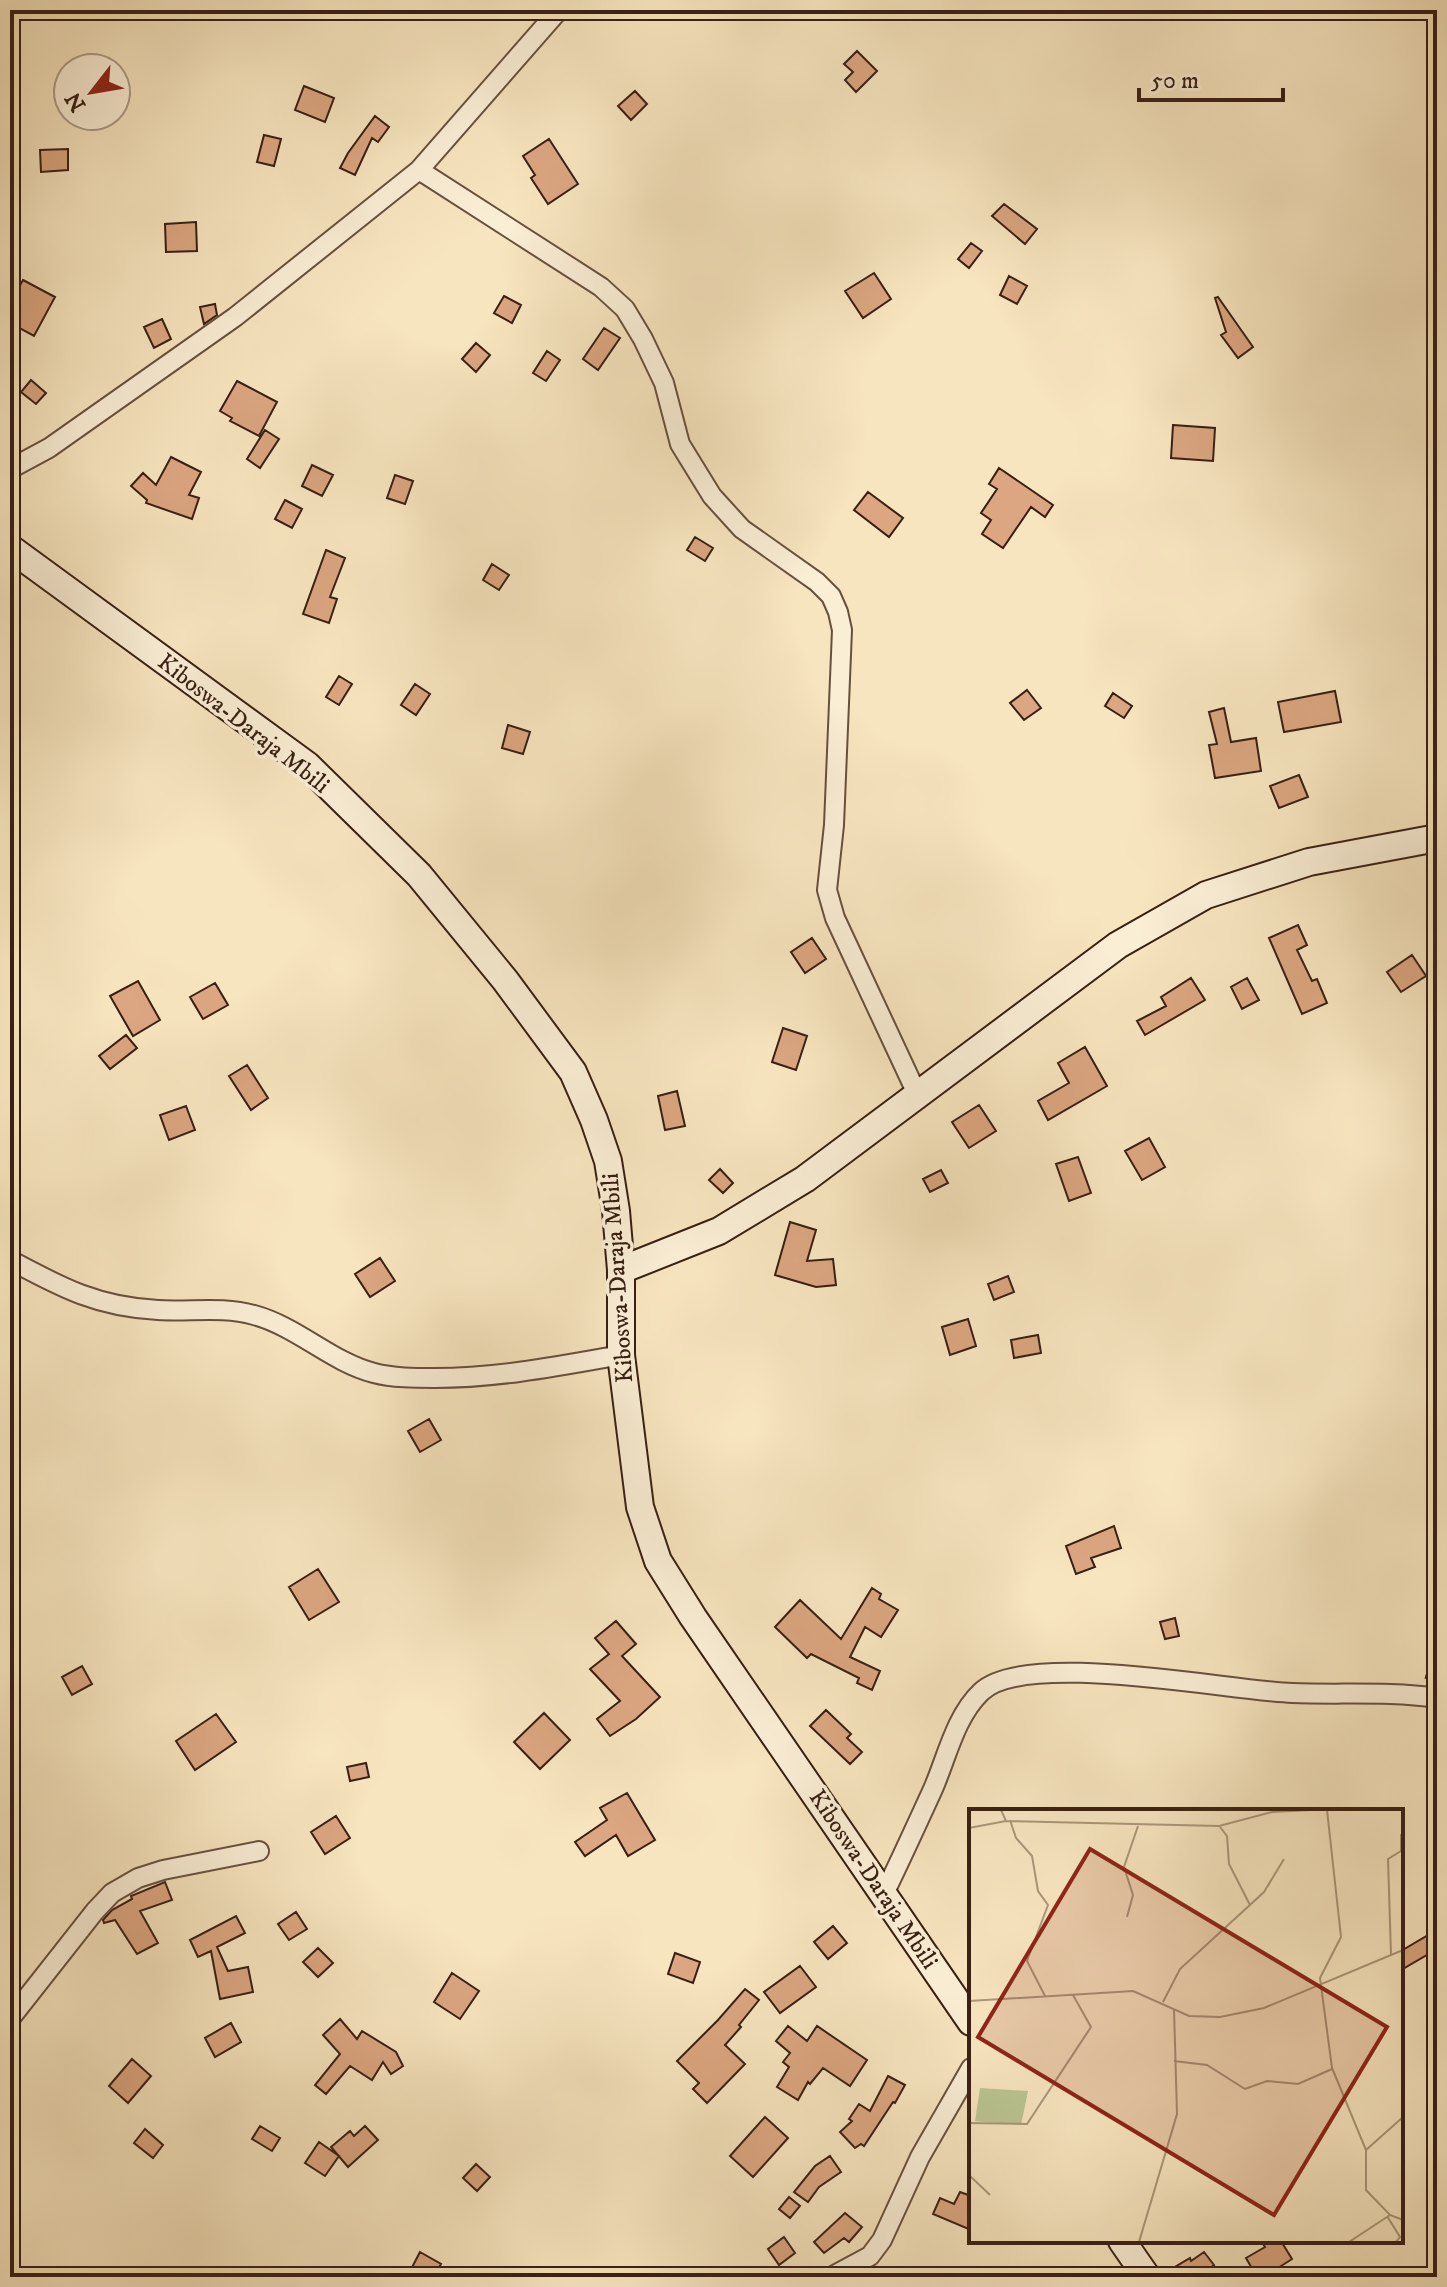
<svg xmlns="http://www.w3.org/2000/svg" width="1447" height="2287" font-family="'IM FELL DW Pica',serif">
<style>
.building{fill:#dba681;stroke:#381f13;stroke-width:2}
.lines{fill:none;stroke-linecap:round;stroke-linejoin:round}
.street-casing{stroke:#68503e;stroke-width:22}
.secondary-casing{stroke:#381f13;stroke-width:30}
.path{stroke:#381f13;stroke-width:3;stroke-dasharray:6 4;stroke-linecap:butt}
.street{stroke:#faeed5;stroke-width:18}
.secondary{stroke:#faeed5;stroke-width:26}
.labels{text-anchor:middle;stroke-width:7;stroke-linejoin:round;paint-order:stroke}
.street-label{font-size:24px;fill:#381f13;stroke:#faeed5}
.inset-road{fill:none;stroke:#ab967a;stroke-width:2}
.view{fill:#8f2418;fill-opacity:0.15;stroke:#8f2418;stroke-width:4}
.inset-edge{fill:none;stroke:#381f13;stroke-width:4}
</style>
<rect width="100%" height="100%" fill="#f7e5bf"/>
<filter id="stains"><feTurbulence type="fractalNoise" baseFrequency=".0025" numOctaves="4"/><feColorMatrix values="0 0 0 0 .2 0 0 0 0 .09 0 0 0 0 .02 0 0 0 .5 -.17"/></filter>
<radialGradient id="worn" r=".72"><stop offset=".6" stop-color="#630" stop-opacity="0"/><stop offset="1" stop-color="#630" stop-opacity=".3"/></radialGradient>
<!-- building -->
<path class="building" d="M857,51L877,71L856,92L845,80L853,72L844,64Z
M304,86L334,98L325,122L295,110Z
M635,91L647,104L631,120L618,106Z
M375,116L389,127L378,142L372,138L355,175L340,168L348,153Z
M264,135L281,139L274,166L257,162Z
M549,139L578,184L548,204L531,178L535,175L523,156Z
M68,149V170L41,172L40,150Z
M1004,204L1037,229L1025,244L992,216Z
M196,222L197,251L166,252L165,224Z
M971,243L982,251L969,268L958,259Z
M874,273L891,299L863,318L845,291Z
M1009,276L1027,286L1017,304L1000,295Z
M23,280L55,297L34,336L10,323V303Z
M504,296L521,305L512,323L494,313Z
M1218,297L1253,347L1238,358L1221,335L1226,332L1215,298Z
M215,304L217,315L204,324L200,307Z
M162,319L171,339L154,348L144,327Z
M604,328L620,338L598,370L583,359Z
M476,343L490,355L476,372L462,359Z
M547,351L560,360L546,381L533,373Z
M31,380L46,393L36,404L21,392Z
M237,381L277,402L259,436L230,421L232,418L220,411Z
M1173,425L1215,428L1213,461L1171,458Z
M265,430L279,439L260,468L247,459Z
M171,457L201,472L189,495L199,498L192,519L146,503L147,500L131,486L143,473L156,485Z
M312,465L333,475L322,496L302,486Z
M999,468L1053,505L1045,517L1031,507L1003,548L982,534L991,520L981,513L997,489L989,484Z
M395,475L413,481L405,504L387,498Z
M868,492L903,518L889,537L854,510Z
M285,500L302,509L292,528L275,519Z
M695,537L713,548L705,561L687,550Z
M326,550L345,558L330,597L337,599L329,623L303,614Z
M492,564L509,575L499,590L483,580Z
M339,676L352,684L339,705L326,697Z
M415,684L430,694L416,715L401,705Z
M1027,690L1041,708L1024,720L1010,703Z
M1335,691L1341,722L1284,732L1278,702Z
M1113,693L1132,706L1124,718L1105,706Z
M1224,708L1231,742L1256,738L1261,771L1215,778L1209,745L1217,744L1209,712Z
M508,725L530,732L523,754L502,748Z
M1299,775L1308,797L1279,808L1270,786Z
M1298,925L1307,945L1297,950L1312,981L1317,979L1327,1003L1302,1014L1269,938Z
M812,938L826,959L805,973L791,952Z
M1412,955L1426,976L1401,992L1387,972Z
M1191,978L1205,1000L1145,1035L1137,1021L1166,1006L1161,997Z
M1247,978L1259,1000L1242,1009L1231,987Z
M138,981L160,1020L133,1036L110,996Z
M215,983L228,1005L203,1019L190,997Z
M783,1028L807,1036L796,1070L772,1062Z
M126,1035L137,1048L110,1069L99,1056Z
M1085,1047L1107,1086L1048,1120L1038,1101L1069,1083L1058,1063Z
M247,1065L268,1098L251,1110L229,1076Z
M677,1091L685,1126L665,1130L658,1096Z
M979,1105L996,1131L969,1148L952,1122Z
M186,1106L195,1130L169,1140L160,1115Z
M1149,1138L1165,1167L1142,1180L1125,1151Z
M1078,1157L1091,1193L1069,1201L1056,1164Z
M720,1169L733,1183L723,1193L709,1180Z
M941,1170L948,1183L930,1192L923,1179Z
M790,1222L816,1230L807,1261L833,1259L836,1285L816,1287L775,1275Z
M380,1258L395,1281L370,1297L355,1274Z
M1008,1276L1014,1292L994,1300L988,1284Z
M968,1319L976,1346L950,1355L942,1327Z
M1038,1335L1041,1353L1014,1358L1011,1340Z
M429,1419L441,1440L420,1452L408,1431Z
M1114,1526L1121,1548L1091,1558L1095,1567L1076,1574L1066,1546Z
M318,1569L339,1602L309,1620L289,1587Z
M872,1588L881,1594L879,1599L898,1610L881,1637L865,1627L850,1657L880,1671L872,1690L857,1683L859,1678L811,1654L807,1658L775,1627L800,1600L841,1639Z
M1175,1618L1179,1636L1165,1639L1160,1622Z
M616,1621L636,1644L622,1656L660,1697L636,1719L610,1736L597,1719L620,1701L590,1669L609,1654L595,1638Z
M82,1666L92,1684L72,1695L62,1677Z
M826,1710L851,1734L847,1738L862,1752L850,1764L810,1726Z
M544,1713L570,1740L540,1769L514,1742Z
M216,1714L236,1742L195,1770L176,1741Z
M366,1763L369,1777L350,1781L347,1767Z
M627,1793L655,1840L628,1856L616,1835L585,1856L575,1842L607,1820L600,1808Z
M336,1816L350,1838L325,1854L311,1832Z
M165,1882L172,1900L140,1911L158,1943L137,1954L115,1920L104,1923L103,1920L112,1910L132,1899L131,1896Z
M296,1912L307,1929L289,1940L278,1924Z
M236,1916L245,1933L217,1947L228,1971L248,1967L253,1992L220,1999L211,1951L198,1957L190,1940Z
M833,1926L847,1943L828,1959L814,1942Z
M1430,1934L1437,1949L1401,1970V1951Z
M318,1948L333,1963L318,1977L303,1962Z
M675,1953L700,1962L693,1983L668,1974Z
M800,1966L816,1987L780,2013L764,1992Z
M452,1973L479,1991L460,2019L434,2002Z
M745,1989L759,2000L739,2025L741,2027L725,2045L745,2064L707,2103L693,2089L699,2083L677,2061L718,2020Z
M340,2019L357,2039L362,2031L396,2052L403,2066L391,2074L383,2062L372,2080L350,2066L326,2094L315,2085L340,2054L323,2035Z
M231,2023L241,2042L215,2057L205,2038Z
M788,2026L807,2041L817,2026L867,2060L850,2086L823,2068L810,2084L808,2082L798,2100L777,2087L789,2067L783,2062L790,2053L776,2041Z
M132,2059L151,2076L128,2103L109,2086Z
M888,2076L905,2085L895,2103L893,2102L864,2146L861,2144L855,2148L840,2132L852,2121L849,2119L859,2104L870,2111Z
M765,2117L788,2138L753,2177L730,2156Z
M260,2126L280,2138L272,2151L252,2139Z
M365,2126L378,2140L348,2167L331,2147L350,2131L354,2136Z
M145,2129L163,2145L153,2158L134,2143Z
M319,2142L339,2156L325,2176L305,2163Z
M830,2156L841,2172L819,2187L808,2202L794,2192L815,2166Z
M476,2164L490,2177L477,2191L463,2178Z
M960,2192L971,2196V2230L933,2214L940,2198L954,2204Z
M789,2197L800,2206L790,2218L779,2209Z
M845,2213L862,2227L849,2242L844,2238L824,2253L814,2242Z
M784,2237L795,2253L779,2265L768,2249Z
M1261,2241H1281L1292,2259L1264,2277H1257L1246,2258L1265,2247Z
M420,2252L441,2264L434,2277H407Z
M1204,2252L1214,2265L1200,2277H1169L1177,2271L1175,2267L1190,2258L1191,2261Z"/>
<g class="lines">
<defs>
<path id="street" d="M419,170L601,287L625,309L643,339L664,383L680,444L712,496L742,529L817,582L831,596L838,612L842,630L834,825L827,890L835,918L918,1096
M10,469L49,448L235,317L419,170L559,10
M10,1260C62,1288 98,1307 158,1310C190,1312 223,1306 254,1315C298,1327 331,1362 374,1373C393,1378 415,1378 435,1378C498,1378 559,1366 621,1355
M884,1894C901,1859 917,1824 933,1789C947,1757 955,1717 981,1692C1025,1649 1229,1691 1292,1693C1340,1695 1389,1691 1437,1698
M10,2019L95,1911L112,1893L138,1878L163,1870L259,1851
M831,2277L870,2256L882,2240L920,2157L971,2068"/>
<path id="secondary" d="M10,548L307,765L419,875L505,980L573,1072L594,1120L608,1161L616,1211L621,1270V1355L640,1507L658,1561L693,1617L971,2022
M621,1270L719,1231L805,1179L1118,945L1206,895L1309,862L1437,838
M1122,2241L1147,2277"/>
</defs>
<!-- street casing -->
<use href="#street" class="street-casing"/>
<!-- secondary casing -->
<use href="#secondary" class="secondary-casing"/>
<!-- path -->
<path class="path" d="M1426,1679L1437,1641"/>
<!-- street -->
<use href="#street" class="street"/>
<!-- secondary -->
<use href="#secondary" class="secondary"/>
</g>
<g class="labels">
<!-- street labels -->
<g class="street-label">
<text transform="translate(244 723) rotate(38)" y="8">Kiboswa-Daraja Mbili</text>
<text transform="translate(617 1278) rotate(-94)" y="8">Kiboswa-Daraja Mbili</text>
<text transform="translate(874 1879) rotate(56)" y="8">Kiboswa-Daraja Mbili</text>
</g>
</g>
<!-- overview -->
<g transform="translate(969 1809)">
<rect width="434" height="434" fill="#f7e5bf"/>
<path d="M11,279L59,282L52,316L6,312Z" fill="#bbc593"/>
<path class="inset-road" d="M358,1L372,128L351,169L363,259L397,341V381L421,406L434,411M41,11L47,29L63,47L69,82L79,96L58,152L76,187M37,12L250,17L303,3L343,1M251,18L258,27L260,55L281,96M0,19L37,12L32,1M158,108L164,86L155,58L169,17M422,146L419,50L432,42V25M0,192L164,182L220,207L251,208L295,199L434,141M194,193L211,160L295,83L315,50M205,252L238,256L276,280L298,272L329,275L363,260M0,314L58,315L122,218L104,186M397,341L434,308M0,366L21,386M418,407L431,428L427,433M170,433L208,305L205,200M380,433L421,406"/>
<path class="view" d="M121,40L418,218L305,406L9,228Z"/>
<rect width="434" height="434" class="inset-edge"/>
</g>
<!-- margin -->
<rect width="1447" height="2287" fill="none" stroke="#f7e5bf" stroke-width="40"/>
<rect x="12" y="12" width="1423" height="2263" fill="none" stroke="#381f13" stroke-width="4"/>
<rect x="20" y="20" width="1407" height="2247" fill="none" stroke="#381f13" stroke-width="2"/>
<!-- north arrow -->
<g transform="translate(92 92) rotate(239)"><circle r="38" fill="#faeed5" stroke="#ac9b87" stroke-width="2"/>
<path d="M0-6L14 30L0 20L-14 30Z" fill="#8f2418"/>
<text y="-12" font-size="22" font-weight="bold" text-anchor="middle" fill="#381f13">N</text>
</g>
<!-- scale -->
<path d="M1139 88v12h144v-12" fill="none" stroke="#381f13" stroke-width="4"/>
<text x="1151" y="88" font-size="24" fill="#381f13" stroke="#faeed5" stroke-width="6" paint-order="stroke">50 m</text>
<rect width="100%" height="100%" filter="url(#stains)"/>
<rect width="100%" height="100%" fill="url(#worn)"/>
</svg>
